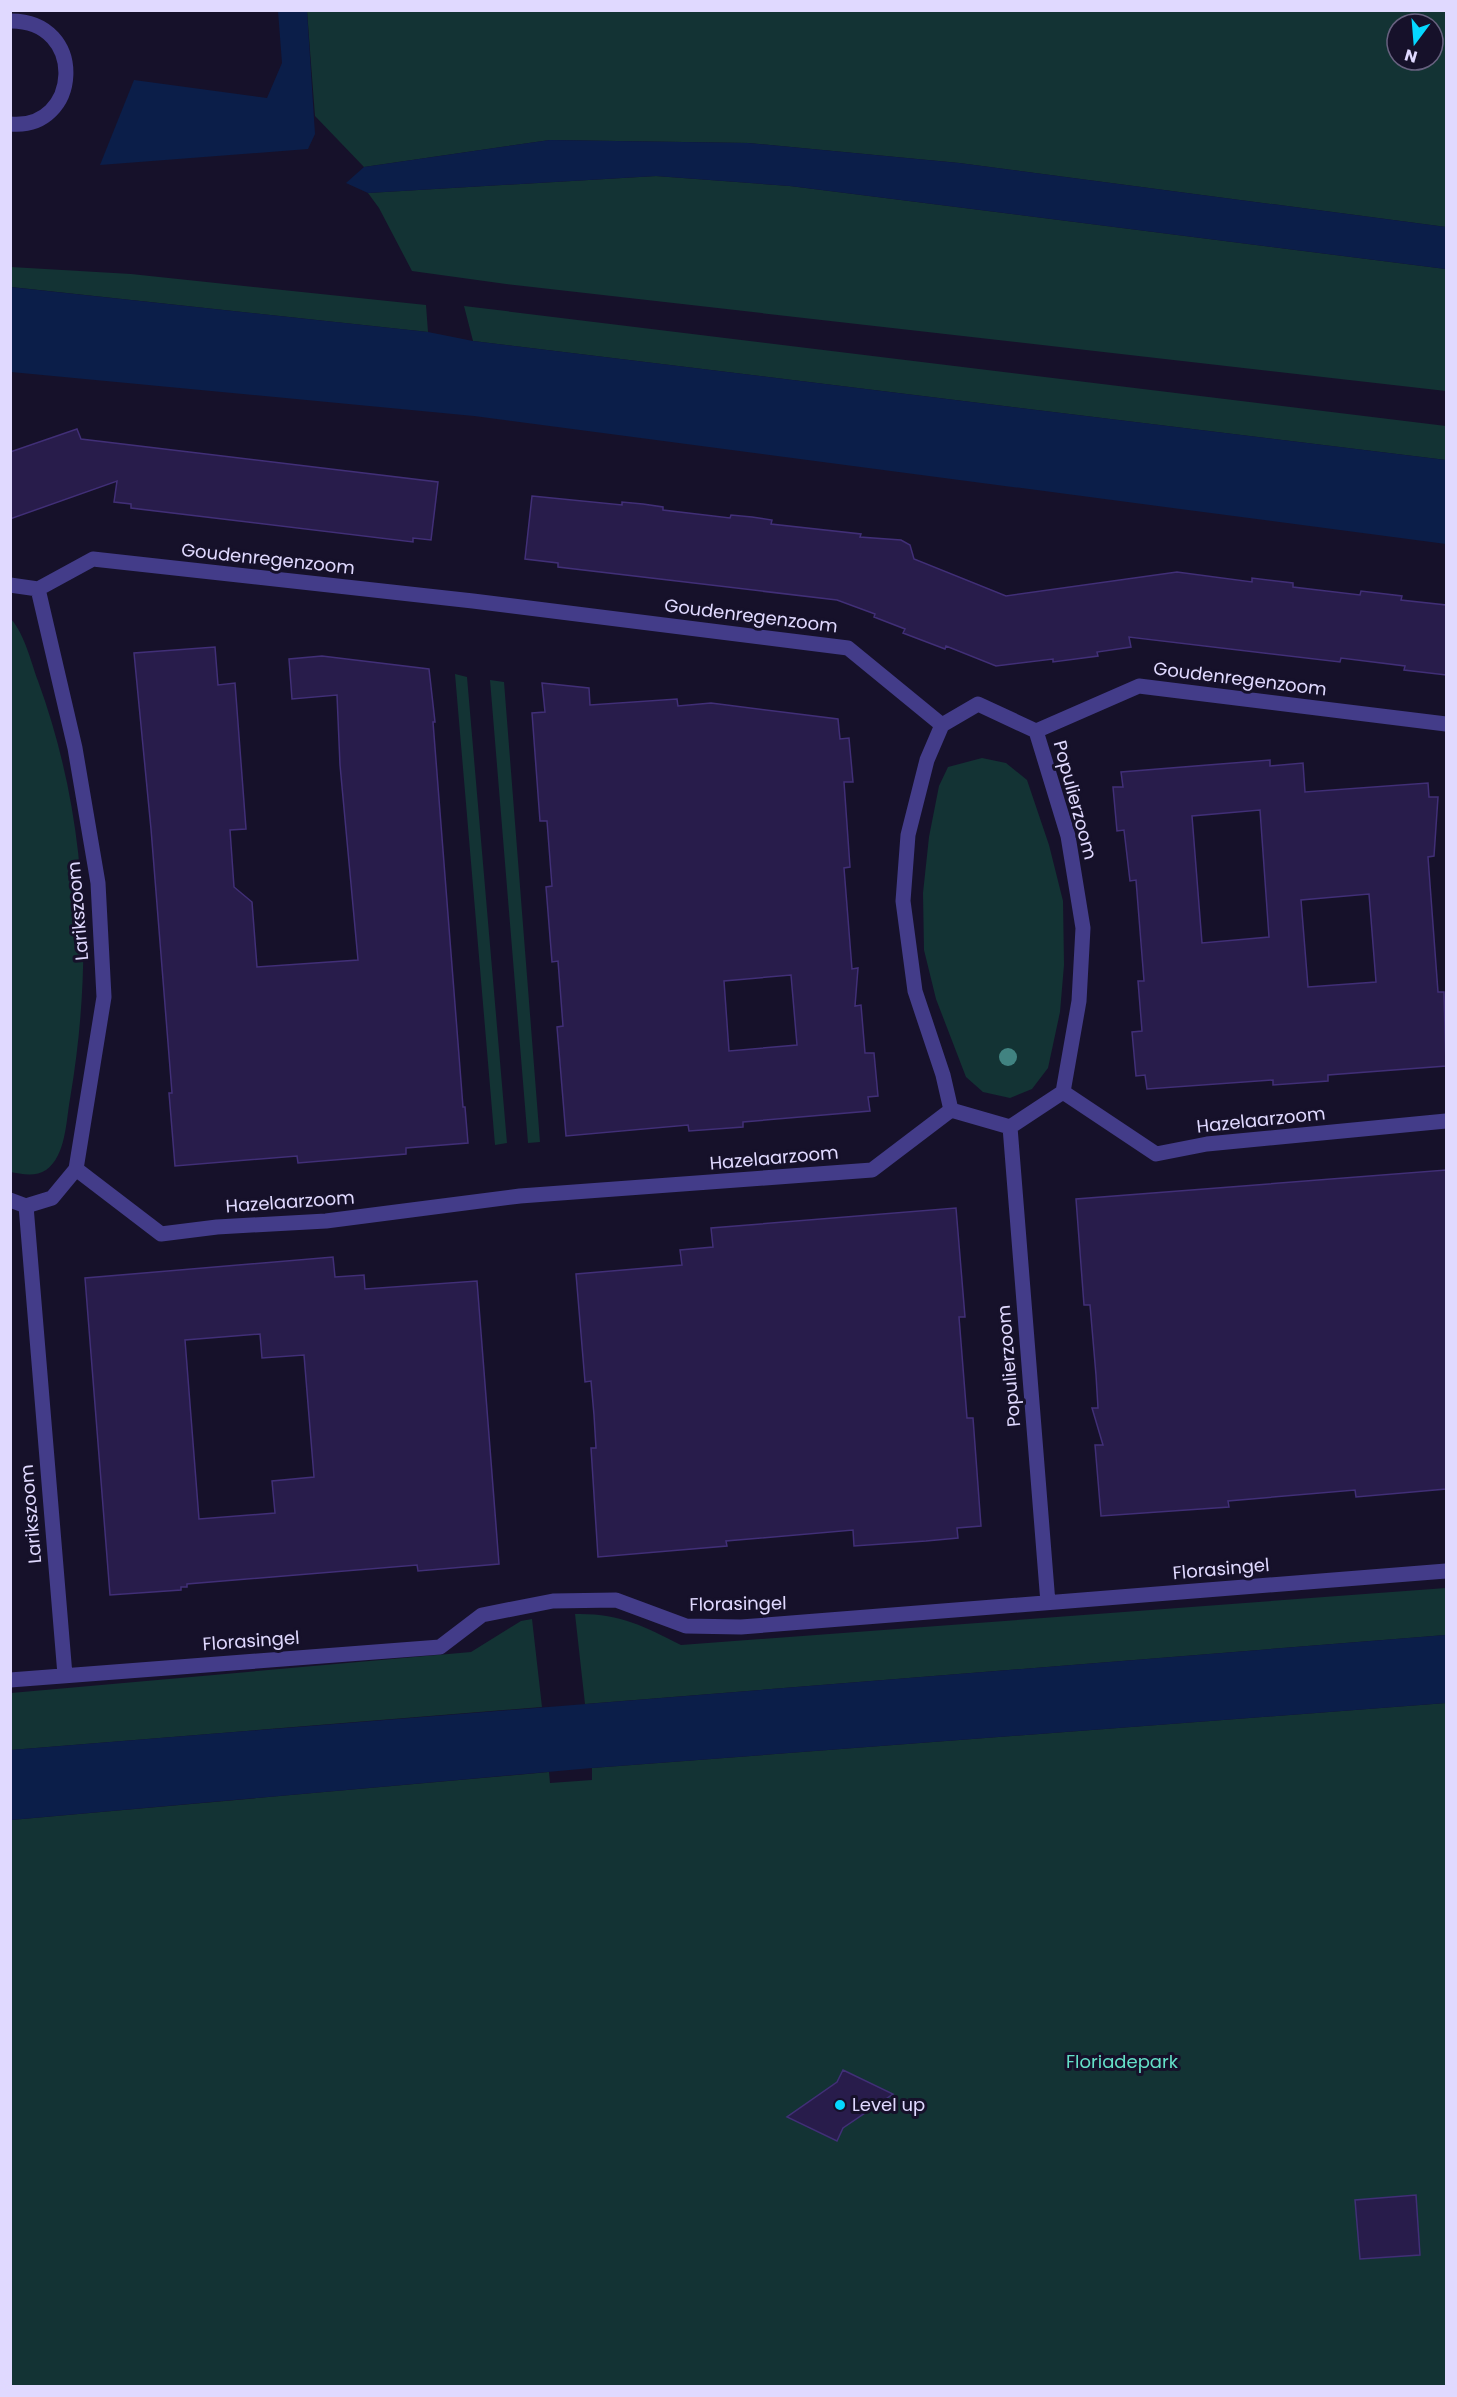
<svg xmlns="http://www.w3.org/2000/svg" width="1457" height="2397" font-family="Poppins,sans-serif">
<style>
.green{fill:#133334;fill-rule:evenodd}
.water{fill:#0b1e49}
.building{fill:#281c4b;stroke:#412f77;stroke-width:1.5;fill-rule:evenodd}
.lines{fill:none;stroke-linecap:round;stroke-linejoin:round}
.street{stroke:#433c89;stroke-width:15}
.tree{fill:#418381}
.poi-dot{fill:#05d8ff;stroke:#16112a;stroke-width:2}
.labels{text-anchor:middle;stroke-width:6;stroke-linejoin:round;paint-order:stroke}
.street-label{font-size:18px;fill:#e0d9ff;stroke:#16112a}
.park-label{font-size:18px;fill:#64e1c8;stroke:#16112a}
.poi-label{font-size:18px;fill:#e0d9ff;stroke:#16112a;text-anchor:start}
</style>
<rect width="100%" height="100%" fill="#16112a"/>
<!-- green -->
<path class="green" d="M307,11H1446V227L959,163L748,143L550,140L364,167L315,116ZM1397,24H1433V60H1397Z
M656,176L790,186L1446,269V391L506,284L412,271L379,208L368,193Z
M11,267L131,274L426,305L428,332L11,287Z
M464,306L1446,426V460L473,341Z
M11,619C25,635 31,662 38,681C87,815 94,959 70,1099C66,1121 66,1156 46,1170C36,1177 21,1174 10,1172Z
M455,674L467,677L507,1143L495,1145Z
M490,680L504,682L540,1142L528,1143Z
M982,758L1006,763L1027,780L1049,845L1063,901L1064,965L1060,1012L1048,1068L1032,1089L1010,1098L983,1092L966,1077L936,999L924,950L923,893L929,837L939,786L948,767Z
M1446,1588V1635L585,1704L575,1614C619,1613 644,1626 681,1645Z
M532,1619L542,1707L11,1750V1693L471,1652L521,1621Z
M1446,1703V2386H11V1820L549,1772L550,1783L592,1780V1768Z"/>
<!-- water -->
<path class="water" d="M278,11H307L315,134L308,149L100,165L134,80L267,98L282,63Z
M550,140L748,143L959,163L1446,227V269L790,186L656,176L368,193L346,183L364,167Z
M10,287L428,332L473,341L1446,460V544L474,416L11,372Z
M1446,1635V1703L592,1768L11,1820V1750Z"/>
<!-- building -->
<path class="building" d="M77,429L81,439L438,482L431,540L413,538V542L131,508V504L114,502L117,481L10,519V452Z
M532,496L622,505V502L643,504L663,507V510L730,518L731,515L752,517L772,520L771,524L861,534L860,537L901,540L910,545L914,559L1006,596L1177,572L1252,582V578L1293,583V587L1360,595L1361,591L1402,596L1401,600L1446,605V675L1404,670L1405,666L1341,658L1340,662L1129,637L1131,647L1097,652L1098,656L1053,662V659L996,666L946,646L945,649L903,633L905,629L874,617L875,614L837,600L558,567V563L525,559Z
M215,647L218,685L235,683L246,829L230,830L234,887L252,902L257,967L358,960L340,765L337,695L292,699L289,659L322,656L429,669L435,722H433L463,1107H465L468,1143L406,1148V1154L298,1163L297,1156L175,1166L169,1093H172L151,829L134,653Z
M542,683L589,688L590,705L677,699L678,706L711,703L838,719L840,739L849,738L853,782H844L850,867L844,868L852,969L858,968L855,1006L861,1005L865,1053H874L878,1096L868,1097L870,1111L743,1122V1127L689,1131L688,1125L566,1136L557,1027L563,1026L558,961L552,962L546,887L552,886L547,821H540L532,713L545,712ZM791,975L797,1045L729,1051L724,981Z
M1270,760V766L1303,763L1305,792L1428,783L1429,797H1438L1434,856L1428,857L1438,992H1444L1446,1066L1328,1075V1081L1273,1085V1080L1147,1089L1145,1075L1136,1076L1132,1032L1142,1031L1138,981H1144L1136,880L1130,881L1124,830L1117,831L1113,787H1123L1121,772ZM1260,810L1269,937L1202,943L1192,816ZM1369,894L1376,982L1308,987L1301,900Z
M1446,1170V1489L1356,1497L1355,1490L1228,1501L1229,1507L1101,1516L1095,1445H1103L1092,1408H1098L1096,1375L1090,1305H1084L1076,1199Z
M956,1208L965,1317H959L967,1418H973L981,1526L957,1528L958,1538L926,1541L854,1546L853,1530L726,1541L727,1546L598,1557L591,1448H596L594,1415L591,1381L585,1382L576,1274L682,1265L680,1250L713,1247L711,1228Z
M333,1257L335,1277L364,1275L365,1289L477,1281L499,1564L418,1571L417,1565L187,1584V1587H181V1590L110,1595L85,1278ZM260,1334L262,1358L304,1355L314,1477L272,1481L275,1513L199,1519L185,1340Z
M843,2070L893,2094L843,2128L837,2141L787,2117L837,2082Z
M1416,2195L1420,2255L1360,2259L1355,2200Z"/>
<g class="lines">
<!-- street -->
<path class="street" d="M10,21C88,20 81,131 10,124
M10,585L38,589L93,559L473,601L848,648L942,725
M942,725L978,704L1036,731L1139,686L1446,724
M942,725L927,760L908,835L903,901L915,991L943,1075L951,1110
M1036,731L1068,836L1083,928L1079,1001L1063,1092
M1063,1092L1156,1154L1207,1144L1446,1121
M951,1110L1010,1127L1063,1092
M1010,1127L1048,1603
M76,1169L161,1234L217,1227L326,1221L520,1196L872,1170L951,1110
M10,1200L26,1206L52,1198L76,1169L104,997L98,883L75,748L38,589
M26,1206L65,1675
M10,1680L440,1647L482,1615L553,1601L616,1600L686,1626L741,1627L1446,1571"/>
</g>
<!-- trees -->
<circle class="tree" cx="1008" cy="1057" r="9"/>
<!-- markers -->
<circle class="poi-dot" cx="840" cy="2105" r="6"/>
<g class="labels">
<!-- street labels -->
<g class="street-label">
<text transform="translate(268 559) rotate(6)" y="6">Goudenregenzoom</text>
<text transform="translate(751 616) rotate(7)" y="6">Goudenregenzoom</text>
<text transform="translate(1240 679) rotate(7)" y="6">Goudenregenzoom</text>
<text transform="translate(1075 800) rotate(75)" y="6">Populierzoom</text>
<text transform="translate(78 911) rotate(-95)" y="6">Larikszoom</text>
<text transform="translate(1261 1120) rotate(-6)" y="6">Hazelaarzoom</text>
<text transform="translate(774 1158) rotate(-5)" y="6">Hazelaarzoom</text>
<text transform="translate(290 1202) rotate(-4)" y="6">Hazelaarzoom</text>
<text transform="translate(1009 1366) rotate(-95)" y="6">Populierzoom</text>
<text transform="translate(31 1514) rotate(-95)" y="6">Larikszoom</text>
<text transform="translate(1221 1569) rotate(-5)" y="6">Florasingel</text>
<text transform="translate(738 1604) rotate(-1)" y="6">Florasingel</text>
<text transform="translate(251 1641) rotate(-4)" y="6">Florasingel</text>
</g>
<!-- park labels -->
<g class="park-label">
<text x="1122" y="2068">Floriadepark</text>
</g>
<!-- poi labels -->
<g class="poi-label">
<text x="852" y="2111">Level up</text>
</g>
</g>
<!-- border -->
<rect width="1457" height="2397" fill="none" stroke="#e0d9ff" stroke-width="24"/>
<!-- north arrow -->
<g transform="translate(1415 42) rotate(196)"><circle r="28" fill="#16112a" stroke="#67617f" stroke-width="1.5"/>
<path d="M0-4.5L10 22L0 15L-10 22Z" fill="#05d8ff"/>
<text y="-9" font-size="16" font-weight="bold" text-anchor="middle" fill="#e0d9ff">N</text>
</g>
</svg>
